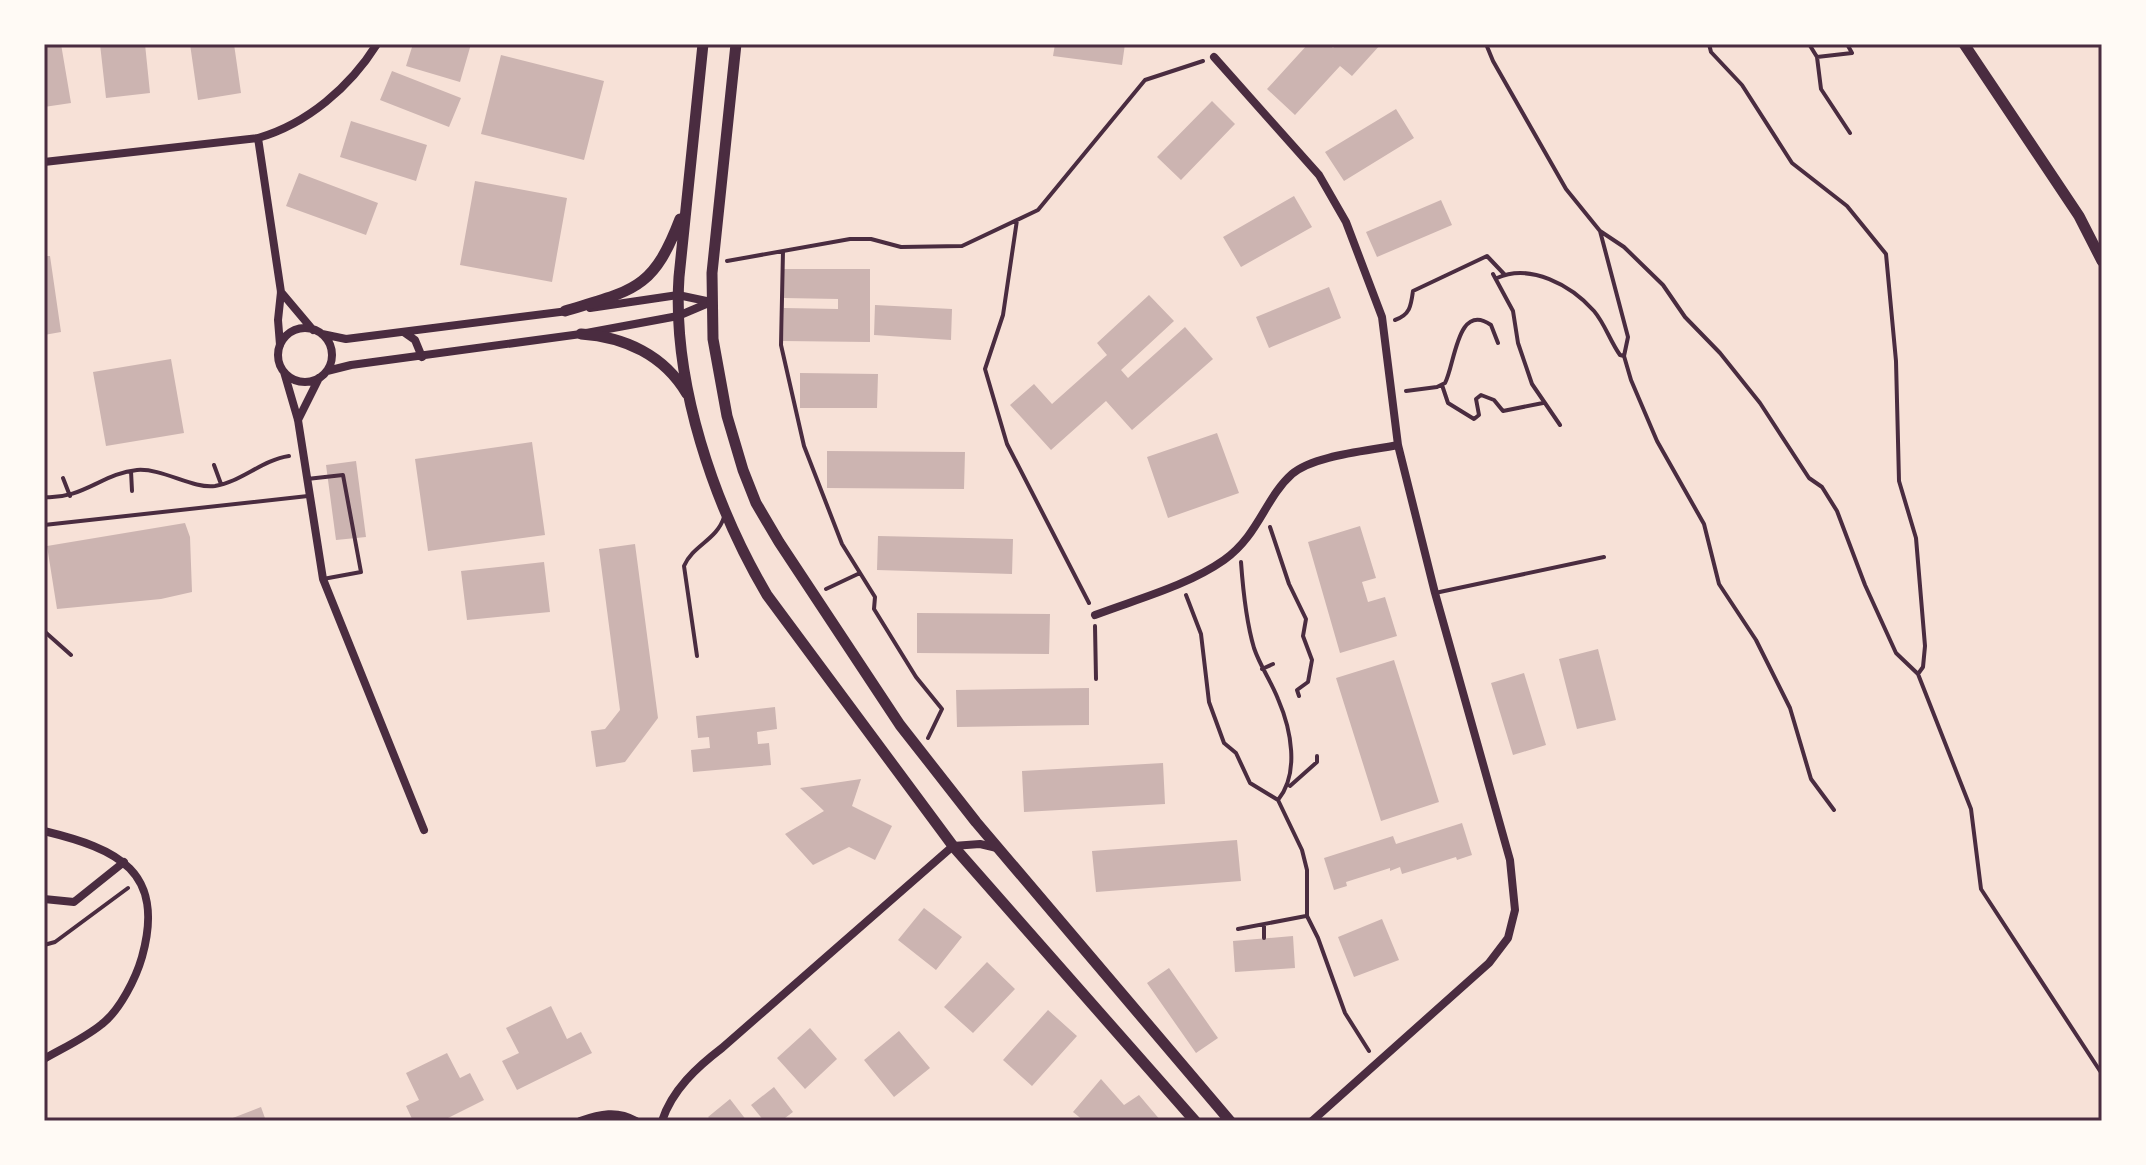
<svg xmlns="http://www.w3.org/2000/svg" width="2146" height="1165" font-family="Mulish,sans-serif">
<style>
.building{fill:#ccb4b1}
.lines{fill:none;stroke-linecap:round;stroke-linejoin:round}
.path{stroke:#4a2c40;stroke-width:4}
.service{stroke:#4a2c40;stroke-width:4}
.minor{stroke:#4a2c40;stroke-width:8}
.tertiary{stroke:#4a2c40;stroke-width:11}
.neatline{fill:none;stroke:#4a2c40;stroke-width:3}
</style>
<rect width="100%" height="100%" fill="#f7e1d7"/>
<!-- building -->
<path class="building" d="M44,44H61L71,103L44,107Z
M100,44H145L150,93L106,98Z
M190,44H234L241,93L198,100Z
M413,44H471L460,82L406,66Z
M1055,44H1125L1122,65L1053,56Z
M1308,44H1329L1333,48L1337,44H1381L1352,76L1340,66L1295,115L1267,89Z
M501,55L604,81L584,160L481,134Z
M392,71L461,98L449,127L380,100Z
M1212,101L1235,124L1181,180L1157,157Z
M1396,109L1414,138L1344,181L1325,152Z
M351,121L427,145L416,181L340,157Z
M299,173L378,203L366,235L286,206Z
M475,181L567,198L552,282L460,265Z
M1294,196L1312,227L1241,267L1223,237Z
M1441,200L1452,225L1377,257L1366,232Z
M44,256H50L61,332L44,335Z
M784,269H870V342L783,341L784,308L838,309V299L784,298Z
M1329,287L1341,318L1269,348L1256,317Z
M1149,295L1174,321L1121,370L1128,378L1185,327L1213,359L1132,430L1106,401L1051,450L1010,405L1034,384L1052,404L1107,355L1097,343Z
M875,305L952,309L951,340L874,335Z
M171,359L184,433L106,446L93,372Z
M800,373L878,374L877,408H800Z
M1217,433L1239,493L1168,518L1147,457Z
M532,442L545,535L428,551L415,459Z
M827,451L965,452L964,489L827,488Z
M356,461L366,537L336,540L326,465Z
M185,523L190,537L192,592L161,599L57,609L47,546Z
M1360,526L1376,578L1362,582L1368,602L1385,597L1397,636L1340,653L1308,542Z
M878,536L1013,539L1012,574L877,570Z
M635,544L658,718L625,762L596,767L591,731L605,729L620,710L599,549Z
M544,562L550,612L467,620L461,571Z
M917,613L1050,614L1049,654L917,653Z
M1598,649L1616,720L1577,729L1559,659Z
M1394,660L1439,802L1381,821L1336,678Z
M1524,673L1546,745L1513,755L1491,683Z
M1089,688V725L957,727L956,690Z
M775,707L777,729L757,732L758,744L769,743L771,765L693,772L691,750L710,748L709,737L698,738L696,716Z
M1163,763L1165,804L1024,812L1022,771Z
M861,779L852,806L892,826L875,860L849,847L813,865L785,834L824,811L800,788Z
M1462,823L1472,855L1457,860L1456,857L1402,874L1400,867L1390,871V868L1346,882L1347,886L1334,890L1324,858L1393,836L1396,844Z
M1237,840L1241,881L1096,892L1092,851Z
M924,908L962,937L936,970L898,940Z
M1382,919L1399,960L1354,977L1338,937Z
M1293,936L1295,968L1235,972L1233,941Z
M987,962L1015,989L973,1033L944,1007Z
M1169,968L1218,1038L1196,1053L1147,983Z
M551,1006L567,1039L581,1032L592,1053L517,1090L502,1061L519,1053L506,1028Z
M1048,1010L1077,1036L1032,1086L1003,1060Z
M810,1028L837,1059L805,1089L777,1058Z
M899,1031L930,1068L894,1097L864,1060Z
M447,1053L460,1078L470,1073L484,1100L442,1121H413L406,1106L419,1100L406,1073Z
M1101,1079L1124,1105L1139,1095L1161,1121H1084L1073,1112Z
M774,1087L793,1112L781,1121H764L751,1105Z
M730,1099L747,1121H712L708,1117Z
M261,1107L266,1121H225Z"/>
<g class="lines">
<!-- path -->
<path class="path" d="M1486,44L1493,61L1566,189L1600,231L1624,247L1663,285L1685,317L1720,353L1760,403L1809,478L1822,487L1837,511L1865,585L1896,653L1918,674L1971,809L1981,889L2102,1074
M1709,44L1711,52L1742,85L1792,163L1847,206L1886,254L1896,361L1899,481L1916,538L1925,646L1923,667L1918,674
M1809,44L1817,57
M1847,44L1852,53L1817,57L1821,89L1850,133
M1017,220L1003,315L985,369L1007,444L1089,603
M1600,231L1628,337L1624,356L1631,380L1657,441L1704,524L1719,584L1756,640L1790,708L1811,779L1834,810
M783,251L781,345L804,446L842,544L875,597L874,609L916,677L942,709L928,738
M727,261L850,239H871L901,247L962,246L1038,210L1145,80L1203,61
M1493,274L1513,311L1518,343L1532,384L1560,425
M1497,278C1530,263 1571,285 1594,311C1605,324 1610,341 1620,355L1624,356
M1395,320C1410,315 1411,306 1413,291L1487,256L1505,275
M1442,385L1448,403L1474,419L1479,415L1476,399L1481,395L1494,400L1503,411L1543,403
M1406,391L1437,387L1445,383C1455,365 1457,301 1491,325L1498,343
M214,465L221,484
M131,471L132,491
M63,478L70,496
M44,497C82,500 103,473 137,470C163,468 192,489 215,486C241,482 262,460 289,456
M1270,527L1289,584L1306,619L1303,636L1312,660L1308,682L1297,690L1299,696
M1241,562C1243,590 1246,621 1254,648C1260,666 1271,681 1278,699C1291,729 1300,773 1278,800
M826,589L860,573
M1186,595L1201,634L1209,702L1224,743L1236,753L1250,783L1278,800L1302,850L1307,870V916L1318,938L1345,1013L1369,1051
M1095,626L1096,679
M1262,669L1273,664
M1290,786L1317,762V756
M1264,925V938
M1238,929L1306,916
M44,945L55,942L128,888"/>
<!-- service -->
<path class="service" d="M307,479L343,475L361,572L323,579
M44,525L308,496
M1435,593L1604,557
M44,631L71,655
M697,656L684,566C693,545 717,540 724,517"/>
<!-- minor -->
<path class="minor" d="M1214,57L1319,175L1346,222L1382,317L1398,445L1435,593L1510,860L1515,910L1508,938L1489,963L1312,1121
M258,138L281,292L278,320L280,345
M44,162L258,138C307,124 350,87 377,44
M281,292L313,330
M590,308L678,295L711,302
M278 355a27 27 0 1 1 54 0a27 27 0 1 1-54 0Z
M405,333L415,340L422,357
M322,334L346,339L568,311
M327,371L351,365L581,334L678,316L711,302
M284,372L298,420L323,579L424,830
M298,420L319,378
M1095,615C1137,599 1187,586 1224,560C1259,535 1265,498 1292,474C1314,455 1369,451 1398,445
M44,831C118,849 166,871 142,957C136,978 120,1010 102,1024C85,1038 63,1048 44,1059
M44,899L74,902L124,862
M580,1121C600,1114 617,1110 636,1121
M662,1121C672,1090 697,1067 722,1048L953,846L980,844L997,848"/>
<!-- tertiary -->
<path class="tertiary" d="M703,44L679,277C672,383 714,505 767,595L953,846L1195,1121
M736,44L712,273L713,339L727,416L743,470L756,503L779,542L900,725L976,822L1230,1121
M1964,44L2079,216L2102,261
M565,311C634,290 653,290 680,219
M581,334C625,337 664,355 687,394"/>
</g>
<!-- border -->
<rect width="2146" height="1165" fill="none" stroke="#fffaf5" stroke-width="92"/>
<rect x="46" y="46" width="2054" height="1073" class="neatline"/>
</svg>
